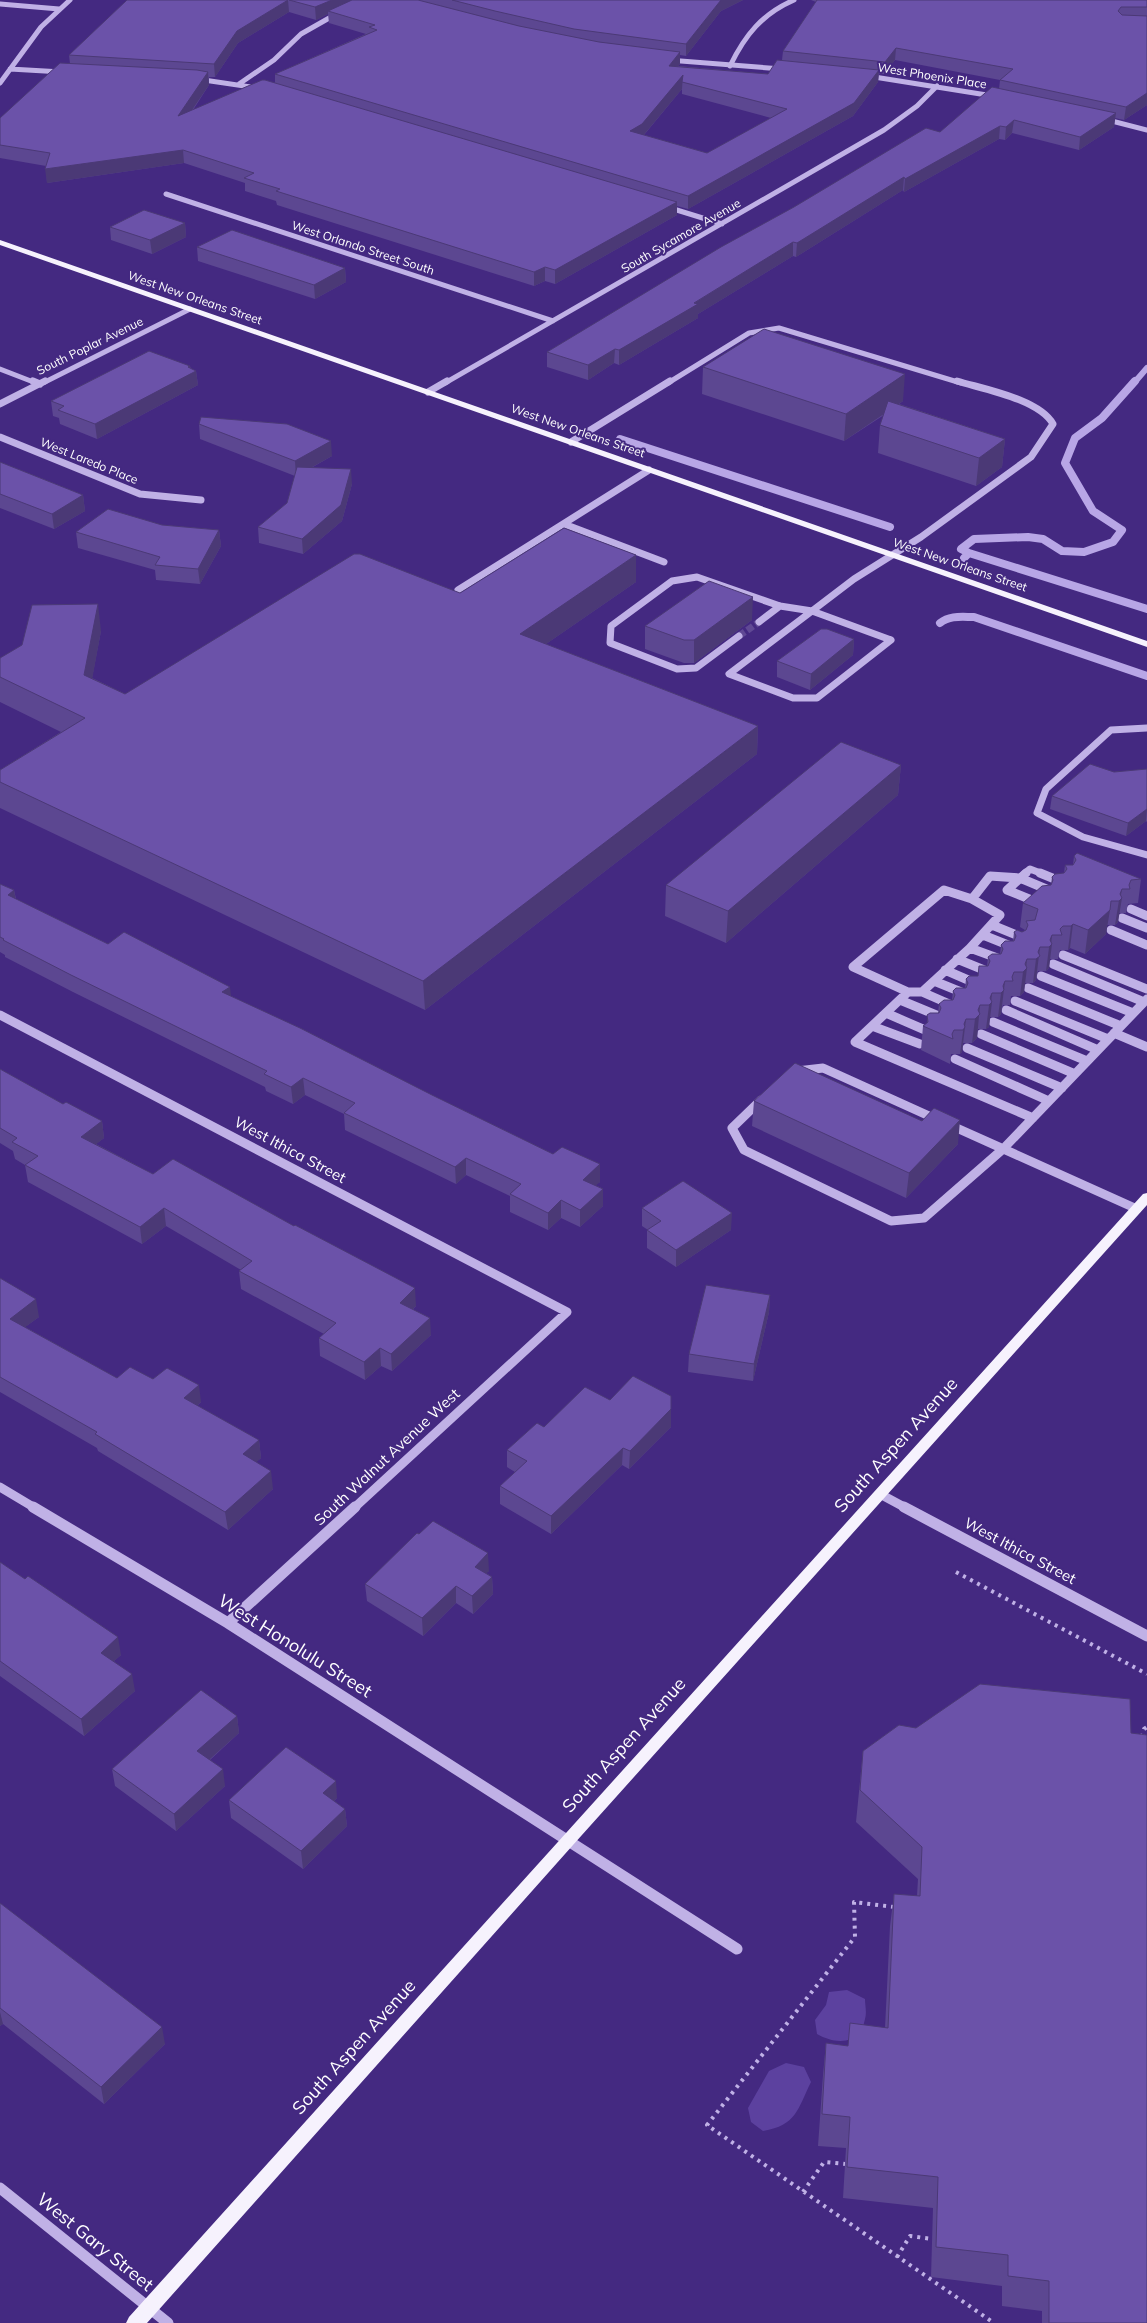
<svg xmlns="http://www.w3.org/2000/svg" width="1147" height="2323" font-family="Mulish,sans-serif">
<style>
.green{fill:#5c419f}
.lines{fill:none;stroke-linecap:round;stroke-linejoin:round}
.stream-far1{stroke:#b8a6e6;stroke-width:6}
.stream{stroke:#b8a6e6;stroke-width:8}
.minor-tunnel{stroke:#604994;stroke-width:7;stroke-dasharray:7 3;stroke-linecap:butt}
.path{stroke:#c0b1e6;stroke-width:4;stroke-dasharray:3 5;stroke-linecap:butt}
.minor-far3{stroke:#c0b1e6;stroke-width:5}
.minor-far2{stroke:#c0b1e6;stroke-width:7}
.minor-far1{stroke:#c0b1e6;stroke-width:9}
.minor{stroke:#c0b1e6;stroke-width:11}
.major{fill:#f6f2fd;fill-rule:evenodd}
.wall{fill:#5c4791;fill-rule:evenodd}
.shaded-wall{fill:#4b3976}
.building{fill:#6b52a9;stroke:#4b3976;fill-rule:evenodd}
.labels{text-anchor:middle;stroke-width:4;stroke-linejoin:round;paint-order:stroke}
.far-street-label{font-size:12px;fill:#fff;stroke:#442981}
.street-label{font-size:15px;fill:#fff;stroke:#442981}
.near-street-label{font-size:18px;fill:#fff;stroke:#442981}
</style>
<rect width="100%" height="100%" fill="#442981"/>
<!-- green -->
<path class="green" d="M847,1990L865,1999C865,2005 867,2013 865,2019C860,2045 836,2045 817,2034L815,2020L826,2005L829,1992Z
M786,2063L804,2067L811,2082C797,2110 797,2125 763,2131L751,2122L748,2108L769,2071Z"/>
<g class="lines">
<!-- stream-far1 -->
<path class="stream-far1" d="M1134,383L1147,368"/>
<!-- stream -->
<path class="stream" d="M620,439L890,527
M969,553L1147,609
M964,558L969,553L961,549L974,539L1028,537L1043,539L1062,551L1084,552L1113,542L1122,530L1093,511L1065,463L1075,438L1102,418L1135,381
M940,623C950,615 962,617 974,617L1147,676"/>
<!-- minor-tunnel -->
<path class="minor-tunnel" d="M739,636L759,622"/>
<!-- path -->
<path class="path" d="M956,1572L1147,1674
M1142,1737L1144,1729L1147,1727
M894,1907L854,1902L855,1937L707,2125L994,2323
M803,2192L824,2162L845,2164
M897,2257L910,2236L932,2239"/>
<!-- minor-far3 -->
<path class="minor-far3" d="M0,4L59,9
M668,60L782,69
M730,66C745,35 762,14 794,0
M10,69L62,72
M868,76L993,96
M197,79L258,88
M0,83L41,27L70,0
M239,84L274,60L301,34L338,13
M1104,119L1147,130
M166,194L553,321
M667,207L722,224
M0,369L36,383
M43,383L190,309
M445,383L884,130L917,106L937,86
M668,383L749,333L779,328L961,383"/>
<!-- minor-far2 -->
<path class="minor-far2" d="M33,381L40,384
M428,392L447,381
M0,404L45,381
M0,437L140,494L201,500
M571,442L670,381
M564,524L664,562
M458,590L649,470
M812,611L729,674L793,698H817L891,640
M759,622L780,606
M739,636L696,668L677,669L610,643L611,626L672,581L697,577L780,606L812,611
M891,640L812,611L854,579L921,537L1031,457L1053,424C1039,399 983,389 957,381
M1147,728L1111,730L1046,789L1037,813L1083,837L1147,855
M1024,874L1030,869L1043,874"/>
<!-- minor-far1 -->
<path class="minor-far1" d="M1026,873L1007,890L1039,903
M1040,873L1062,882
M944,890L972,899L1000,915L970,948L922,992H908L853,967Z
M972,899L990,876L1020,878L1051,891
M1131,909L1147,916
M1122,918L1147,928
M992,925L1024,938
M1111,930L1147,945
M983,935L1013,947
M970,948L1000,959
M1063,955L1147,989
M957,959L989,972
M1053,964L1144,1002
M945,970L975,983
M1041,976L1133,1013
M934,981L966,994
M1028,988L1121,1026
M908,992L855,1042L1033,1118
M922,992L954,1006
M900,1000L941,1017
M1015,1001L1108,1039
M1006,1010L1098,1050
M886,1013L932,1033
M0,1015L567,1312L354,1508
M993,1022L1087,1061
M872,1026L920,1044
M1114,1033L1147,1047
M981,1034L1075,1074
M967,1048L1062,1088
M955,1059L1049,1101
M797,1071L823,1068L938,1120
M761,1100L732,1128L744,1150L891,1221L924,1218L1003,1149L1147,999
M950,1125L1137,1209
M0,1487L35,1508
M880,1494L906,1508"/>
<!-- minor -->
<path class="minor" d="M33,1507L228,1623L737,1949
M904,1507L1147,1636
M228,1623L355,1507
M0,2188L168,2323"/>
<!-- major -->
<path class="major" d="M0,240L1147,641V647L0,245Z
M1147,1193V1205L573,1845L147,2323H126L129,2317L1143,1194Z"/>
</g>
<!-- wall -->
<path class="wall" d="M127,0H743L721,11L686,56L680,55V64L678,66L768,74L782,60L783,51L816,2L811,0H1147V105L1124,120L1115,118L1114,127L1079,150L1012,133L1005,140L999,139L904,192L903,190L796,257L793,256L698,314V318L619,365L614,363L588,380L547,367V352L940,132L999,89L1000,80L895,60L884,74H879L878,82L853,116L688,209L677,206V215L555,284L545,281L534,286L277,205L276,201L245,191V183L184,163L47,183L46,166L0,158V118L70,64L69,55ZM289,12L316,20L328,14L329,23L366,34L275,74V83L193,110L209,85V77H215L238,43ZM682,89V94L771,118L707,153L644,135Z
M185,223L186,237L152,254L111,240L110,227Z
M197,247L345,268L346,282L315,299L198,261Z
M190,366L191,369L196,371L198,385L97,439L60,424L59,418L53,416L51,401Z
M703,367L903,401L899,404L1005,439L1002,467L976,486L878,453L880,425L884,415L844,441L702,394Z
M199,424L332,456L311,468L352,484L342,521L303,554L259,543L258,527L287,503L295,476L200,439Z
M0,462L83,495L85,511L54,529L0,508Z
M162,525L219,530L221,546L200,584L156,580L155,570L78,548L76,532Z
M636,555V582L546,644L758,726L757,754L425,1010L0,808V770L61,732L0,702V658L101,631L92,678L125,694L460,593Z
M752,620L694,663H684L645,649V626Z
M854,639L853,655L810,690L777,677V661Z
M901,765L898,795L726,943L665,916L666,885Z
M1147,769V822L1146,821L1126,836L1050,809L1052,796L1114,772Z
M1074,856L1141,879L1138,903L1128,904L1126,913H1119L1118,922L1115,925H1107L1106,934L1085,954L1070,948L1068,950H1060L1058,959H1050L1049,968L1046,971H1038L1036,980L1033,983H1025L1024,992L1020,996H1011L1010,1005H1003L1001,1014L998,1017H990L989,1027L986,1029H978L977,1038L972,1043H963L962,1052L960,1054H951L950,1064L921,1050L923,1026L927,1023V1015L938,1013L939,1004L952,1000L953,991L965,988L966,979L978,976L987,966L988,957L1000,954L1001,945L1013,941L1014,932H1022L1025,931V930L1020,927L1023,903L1051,885L1052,877L1064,873L1065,865H1073Z
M0,884L14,890L16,899L108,944L231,996L600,1182L595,1185L603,1189V1206L580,1227L561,1218L548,1230L510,1212V1196L466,1175L456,1184L345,1130L344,1114L305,1095L293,1104L266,1091L265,1087L73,992L5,957V955L0,952Z
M0,1069L63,1104L102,1121L104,1138L96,1144L153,1174L416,1306L413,1309L431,1335L392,1371L381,1366L365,1380L320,1356L319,1338L324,1334L241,1289L239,1271L241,1270L166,1226L142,1244L28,1182L25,1165L15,1159L13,1151L0,1143Z
M754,1101L958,1144L906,1198L752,1126Z
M642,1208L731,1230L676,1267L647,1248V1230H648L642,1226Z
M0,1278L39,1317L25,1327L117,1378L153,1379L201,1402L197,1406L259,1440L261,1458L256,1462L273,1489L228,1530L98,1451L97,1448L0,1392Z
M770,1295L769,1312L753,1381L688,1372L689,1354Z
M610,1400L671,1427L629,1469L622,1465L551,1534L500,1504V1486L515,1472L507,1467V1450L544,1427Z
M0,1562L121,1655L114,1661L135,1691L84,1736L0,1676Z
M489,1571L486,1573L492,1577L493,1594L473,1614L456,1603L423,1636L367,1601L365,1584Z
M237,1716L239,1733L210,1760L225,1786L176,1831L115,1786L112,1769Z
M899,1725L1147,2323H1042V2311L1002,2306V2286L931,2277L933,2208L843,2198L846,2148L818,2146L823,2075L826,2043L847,2046L885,2028L890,1926L894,1894L917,1896L918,1879L856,1822L863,1751Z
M337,1798L334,1801L345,1809L347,1826L303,1869L231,1818L229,1800Z
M0,1903L165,2044L104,2104L3,2024L0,2026Z"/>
<!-- shaded-wall -->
<path class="shaded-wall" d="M288,0L289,12L238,43L215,77L214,64L237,31Z
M332,0H359L328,11V14L316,20L315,7Z
M721,0H743L721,11L686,56V44Z
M896,48L895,60L884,74L885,62Z
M680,52V64L669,78V66Z
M879,70L878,82L853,116L688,209V196Z
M208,72L209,85L179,129L178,116Z
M683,75L682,89L642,137L630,131Z
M1147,93V105L1124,120L1126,107Z
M1116,113L1114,127L1079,150L1080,137Z
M1014,120L1012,133L1005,140L1006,127Z
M1000,126L999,139L904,192L905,179Z
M183,150L184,163L47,183L45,169Z
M904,177L903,190L796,257L797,243Z
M677,202V215L555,284V270Z
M185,223L186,237L152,254L150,240Z
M793,242V256L698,314V318L619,365V350Z
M545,267V281L534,286V272Z
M345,268L346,282L315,299L314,285Z
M615,349L614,363L588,380V365Z
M190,366L191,374L196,371L198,385L97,439L95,424Z
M905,374L903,401L844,441L846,414Z
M1005,439L1002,467L976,486L979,458Z
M331,441L332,456L296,476L295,461Z
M351,469L352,484L342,521L303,554L302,539Z
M83,495L85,511L54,529L52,514Z
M219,530L221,546L200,584L198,569Z
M636,555V582L520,662V634Z
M753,597L752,620L694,663V640Z
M98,604L101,631L88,702L84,675Z
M854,639L853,655L810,690L811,674Z
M758,726L757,754L425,1010L423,981Z
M901,765L898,795L726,943L728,911Z
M1147,809L1146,821L1126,836L1128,823Z
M1122,889L1120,900L1122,898L1118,922L1115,925L1120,894Z
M14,890L17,907L8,895Z
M1110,910L1106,934L1085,954L1088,930Z
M1073,924L1070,948L1068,950L1071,926Z
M1052,935L1051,945L1052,944L1049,968L1046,971L1050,940Z
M1040,947L1036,980L1033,983L1036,959Z
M1027,959L1026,969L1027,968L1024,992L1020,996L1023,972Z
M1005,981L1001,1014L998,1017L1001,993Z
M230,987L232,1004L222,992Z
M992,993L991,1003L992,1002L989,1027L986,1029L990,998Z
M980,1005L977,1038L972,1043L975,1019Z
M966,1019L962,1052L960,1054L964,1024Z
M303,1078L305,1095L293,1104L291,1087Z
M960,1120L958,1144L906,1198L909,1173Z
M102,1121L104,1138L84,1154L81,1137Z
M466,1158V1175L456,1184L455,1167Z
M600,1164V1182L583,1197V1180Z
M603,1189V1206L580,1227V1210Z
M561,1200V1218L548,1230V1213Z
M164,1208L166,1226L142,1244L140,1227Z
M732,1213L731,1230L676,1267V1250Z
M415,1288L416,1306L401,1320L400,1303Z
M770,1295L769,1312L753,1381L754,1364Z
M36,1299L39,1317L13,1336L10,1319Z
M430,1318L431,1335L392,1371L391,1354Z
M380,1348L381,1366L365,1380L364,1362Z
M199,1385L201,1402L186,1416L184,1398Z
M671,1409V1427L629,1469L630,1451Z
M259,1440L261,1458L245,1472L243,1454Z
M623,1448L622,1465L551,1534V1516Z
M271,1471L273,1489L228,1530L225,1512Z
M488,1553L489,1571L475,1584V1567Z
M492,1577L493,1594L473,1614L472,1596Z
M456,1586V1603L423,1636L422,1618Z
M118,1637L121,1655L104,1670L101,1653Z
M132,1674L135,1691L84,1736L81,1719Z
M237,1716L239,1733L200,1768L197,1751Z
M223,1769L225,1786L176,1831L174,1814Z
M336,1781L337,1798L324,1811L323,1793Z
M345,1809L347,1826L303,1869L301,1851Z
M0,2012L3,2024L0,2026Z
M162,2027L165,2044L104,2104L101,2087Z"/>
<!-- building -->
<path class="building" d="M127,0H288L237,31L214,64L69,55Z
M289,0H332L315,7Z
M352,0H418L519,26L599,42L680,52L669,66L768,74L777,60L879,70L854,103L688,196L275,74L377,30L369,27L375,25L328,11ZM683,75L682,82L787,109L707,153L630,131L642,124Z
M452,0H721L686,44L574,29L495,11Z
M817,0H1147V7H1121L1118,11L1122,15L1147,16V93L1126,107L1000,80L1013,69L896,48L885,62L783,51Z
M60,63L197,70L208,72L178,116L262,80H265L677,202L555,270L545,267L534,272L276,191L280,189L244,178L254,173L183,150L45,169L50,153L0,145V118Z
M992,87L1116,113L1080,137L1014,120L1006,127L1000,126L905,179L904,177L797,243L793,242L694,303L698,304L619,350L615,349L588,365L547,352L721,247L794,207L926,128L940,132Z
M144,210L185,223L150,240L110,227Z
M232,230L345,268L314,285L197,247Z
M764,329L905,374L846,414L703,367Z
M149,351L190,366L188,367L196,371L95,424L58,410L64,406L51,401Z
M888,401L1005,439L979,458L880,425Z
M201,417L287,424L331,441L295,461L199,424Z
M0,462L83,495L52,514L0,494Z
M297,467L351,469L341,505L302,539L258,527L287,503Z
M108,509L162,525L219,530L198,569L155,565L160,557L76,532Z
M564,528L636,555L520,634L758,726L423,981L0,782V770L85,718L0,677V658L22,645L32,605L98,604L84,675L125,694L354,554H360L460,593Z
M709,581L753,597L694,640H684L645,626Z
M821,629H827L854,639L811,674L777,661Z
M841,742L901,765L728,911L666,885Z
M1090,764L1114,772L1147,769V809L1128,823L1052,796Z
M1077,853L1141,879L1131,880L1129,885L1130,889H1122L1120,894L1122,898L1119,901H1111L1110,910L1088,930L1073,924L1071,926H1063L1060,929L1062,935H1052L1050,940L1052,944L1049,947H1040L1038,952L1040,956L1036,959H1027L1025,964L1027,968L1023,972H1014L1012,977L1013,981H1005L1003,986L1004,990L1001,993H992L990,998L992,1002L989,1005H980L978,1010L980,1014L975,1019H966L964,1024L965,1027L963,1030H954L952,1034L953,1039L923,1026L928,1022L927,1015L930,1013H939L941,1008L939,1004L944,1000H953L955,995L953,991L956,988H966L968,983L966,979L969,976H978L979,966H988L990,961L988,957L992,954H1001L1003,949L1001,945L1005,941H1014L1016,936L1014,932L1017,930L1022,932L1026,930L1028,925L1026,921L1035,920L1038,909L1023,903L1042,886L1051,885L1053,880L1052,877L1055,874L1064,873L1067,869L1065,865H1073L1076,860L1074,856Z
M0,884L14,890L8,895L108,944L124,932L230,987L222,992L300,1028L432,1095L553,1154L562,1147L600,1164L583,1180L603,1189L580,1210L561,1200L548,1213L510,1194L521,1184L466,1158L455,1167L344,1113L355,1103L303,1078L291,1087L264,1074L267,1071L71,975L3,940L4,939L0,937Z
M795,1063L922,1121L934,1108L960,1120L909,1173L754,1101Z
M0,1069L63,1104L66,1102L102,1121L81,1137L153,1174L173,1159L294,1226L295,1225L415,1288L400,1303L430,1318L391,1354L380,1348L364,1362L319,1338L336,1323L239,1271L252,1261L164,1208L140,1227L25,1165L38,1156L12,1142L17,1138L0,1128Z
M683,1181L732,1213L676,1250L647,1230L661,1221L642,1208Z
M0,1278L36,1299L10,1319L117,1378L130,1367L153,1379L167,1368L199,1385L184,1398L259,1440L243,1454L271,1471L225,1512L95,1434L97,1432L0,1377Z
M706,1285L770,1295L754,1364L689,1354Z
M633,1376L671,1396V1409L630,1451L623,1448L551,1516L500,1486L527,1461L507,1450L537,1423L544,1427L585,1387L610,1400Z
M433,1521L488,1553L475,1567L492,1577L472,1596L456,1586L422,1618L365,1584L417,1533L419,1534Z
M0,1562L25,1579L28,1576L118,1637L101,1653L132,1674L81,1719L0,1661Z
M980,1684L1130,1699L1131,1733L1147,1735V2323H1049V2281L1008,2276V2255L936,2247L938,2177L847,2167L850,2117L822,2114L826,2043L848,2046L850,2023L888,2028L894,1894L920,1896L922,1847L860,1790L863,1751L899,1725L916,1728Z
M201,1690L237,1716L197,1751L223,1769L174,1814L112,1769Z
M286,1747L336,1781L323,1793L345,1809L301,1851L229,1800Z
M0,1903L162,2027L101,2087L0,2008Z"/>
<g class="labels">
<!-- far-street labels -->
<g class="far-street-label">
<text transform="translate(932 76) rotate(9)" y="4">West Phoenix Place</text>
<text transform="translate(681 236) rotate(-30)" y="4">South Sycamore Avenue</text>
<text transform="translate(363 248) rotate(18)" y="4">West Orlando Street South</text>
<text transform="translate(195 298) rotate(19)" y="4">West New Orleans Street</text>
<text transform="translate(90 346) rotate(-26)" y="4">South Poplar Avenue</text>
<text transform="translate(578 431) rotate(19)" y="4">West New Orleans Street</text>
<text transform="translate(89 461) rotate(22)" y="4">West Laredo Place</text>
<text transform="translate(960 565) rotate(19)" y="4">West New Orleans Street</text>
</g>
<!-- street labels -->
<g class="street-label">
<text transform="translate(290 1150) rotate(28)" y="5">West Ithica Street</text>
<text transform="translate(387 1457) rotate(-43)" y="5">South Walnut Avenue West</text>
<text transform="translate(1020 1551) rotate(28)" y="5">West Ithica Street</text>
</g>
<!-- near-street labels -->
<g class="near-street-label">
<text transform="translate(896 1445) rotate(-48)" y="6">South Aspen Avenue</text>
<text transform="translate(295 1646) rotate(32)" y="6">West Honolulu Street</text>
<text transform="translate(624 1745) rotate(-48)" y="6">South Aspen Avenue</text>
<text transform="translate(354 2047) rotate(-48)" y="6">South Aspen Avenue</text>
<text transform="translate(95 2242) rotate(39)" y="6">West Gary Street</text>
</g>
</g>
</svg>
